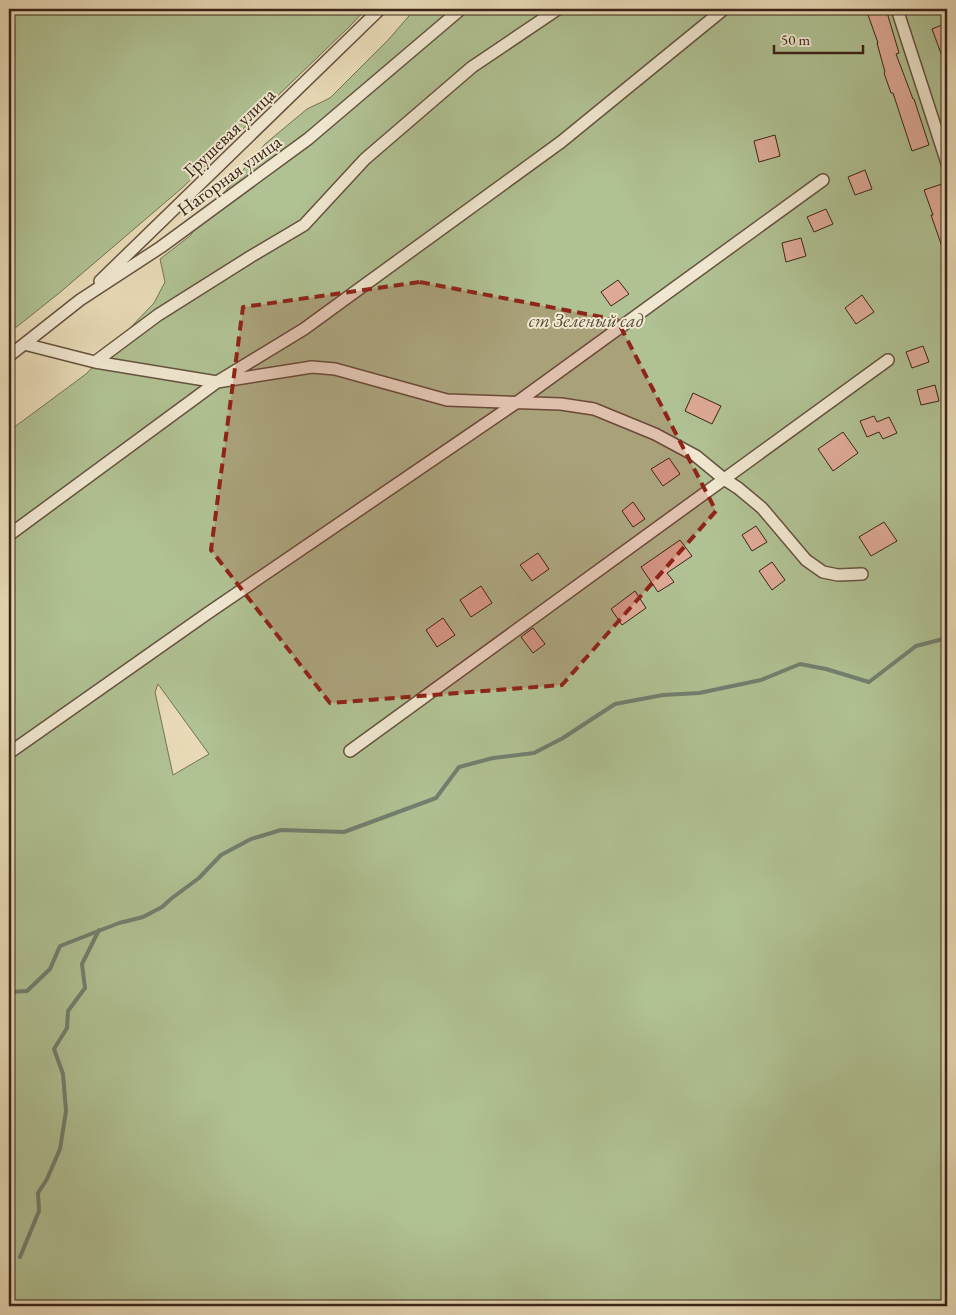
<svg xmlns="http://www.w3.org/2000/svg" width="956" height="1315" font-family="'EB Garamond',serif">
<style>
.green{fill:#b0c193;stroke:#747255;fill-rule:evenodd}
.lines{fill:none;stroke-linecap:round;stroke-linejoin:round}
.stream{stroke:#727f6f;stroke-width:4}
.building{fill:#deaa97;stroke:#392417}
.street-casing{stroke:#65523f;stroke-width:14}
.street{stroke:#f0e7d0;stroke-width:11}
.marked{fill:#8f2418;fill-opacity:0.2;stroke:#8f2418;stroke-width:4;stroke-dasharray:10 6;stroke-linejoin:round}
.labels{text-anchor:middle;stroke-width:4;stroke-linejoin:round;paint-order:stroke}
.street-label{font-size:19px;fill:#392417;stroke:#f0e7d0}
.park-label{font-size:19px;font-style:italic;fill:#574b36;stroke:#f0e7d0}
</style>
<rect width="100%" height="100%" fill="#e8dab7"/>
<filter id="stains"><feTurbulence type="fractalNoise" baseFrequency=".004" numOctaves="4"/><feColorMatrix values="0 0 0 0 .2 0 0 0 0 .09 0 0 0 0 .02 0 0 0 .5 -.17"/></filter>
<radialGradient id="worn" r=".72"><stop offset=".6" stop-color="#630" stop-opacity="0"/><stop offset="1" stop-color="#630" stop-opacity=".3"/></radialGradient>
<!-- green -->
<path class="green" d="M9,9H366L350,26L182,188L58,294L9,333Z
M415,9H947V1306H9V431L86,374L154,303L165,282L160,259L191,235L196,226L265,144L307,109L330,98L389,39ZM158,684L209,754L173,775L155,692Z"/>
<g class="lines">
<!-- stream -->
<path class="stream" d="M9,992L27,991L50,969L60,946L119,923L143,917L162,907L172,898L199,878L221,855L251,839L281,830L344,832L436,798L459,767L493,758L534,753L563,738L615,704L663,695L699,693L761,680L800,664L826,669L869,682L916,646L947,638
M20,1257L39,1211L38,1193L47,1179L60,1149L66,1111L63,1074L54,1049L67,1028L68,1011L85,988L82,964L99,930"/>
</g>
<!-- building -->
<path class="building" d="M878,9H886L899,53L896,54L913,99H914L929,145L912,151L893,93H891L884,73L885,72L877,43H878L867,12Z
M947,23V67H946L932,29Z
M775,135L780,156L759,162L754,141Z
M865,170L872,189L855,195L848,177Z
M942,184L947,200V257L946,258L931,215H933L924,190Z
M826,209L833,224L814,232L807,217Z
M801,238L806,256L786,262L782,243Z
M618,280L629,294L611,306L601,292Z
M862,295L874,312L856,324L845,308Z
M923,346L929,362L912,368L906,352Z
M935,385L939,401L921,405L917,390Z
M693,393L721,406L712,424L685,411Z
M874,416L877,422L889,417L897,433L883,439L879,432L867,437L860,421Z
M843,432L858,453L833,471L818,449Z
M669,458L680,474L663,486L651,469Z
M633,502L645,519L633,527L622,511Z
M884,522L897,541L871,556L859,537Z
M756,526L767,542L752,551L742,535Z
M680,540L692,556L667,573L674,582L658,592L641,567Z
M538,553L549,569L532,581L520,565Z
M772,562L785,580L772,590L759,571Z
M481,586L492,603L471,617L460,600Z
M635,591L646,608L622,625L611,609Z
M443,618L455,635L437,647L426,630Z
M533,628L545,644L533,653L521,637Z"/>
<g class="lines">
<defs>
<path id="street" d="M897,9L947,163
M100,281L380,9
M24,344L95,362L217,382L312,367L335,369L447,400L561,404L594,409L655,434L696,456L724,479L738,488L762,508L806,560L823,572L838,575L862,574
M9,356L80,300L161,247L308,139L461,9
M95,362L158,315L250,257L304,225L365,159L472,67L558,9
M9,535L217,382L304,329L561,142L724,9
M350,751L888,360
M9,753L208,613L516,403L823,180"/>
</defs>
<!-- street casing -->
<use href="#street" class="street-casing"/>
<!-- street -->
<use href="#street" class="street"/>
</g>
<!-- marked area -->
<path class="marked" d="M420,282L617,320L716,511L562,685L330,703L211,550L243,307Z"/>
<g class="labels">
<!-- street labels -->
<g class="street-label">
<text transform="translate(229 132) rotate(-44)" y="7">Грушевая улица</text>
<text transform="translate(229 175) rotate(-36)" y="7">Нагорная улица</text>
</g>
<!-- park labels -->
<g class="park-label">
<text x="586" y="327">ст Зеленый сад</text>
</g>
</g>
<!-- margin -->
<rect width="956" height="1315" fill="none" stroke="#e8dab7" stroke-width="30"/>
<rect x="10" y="10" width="936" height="1295" fill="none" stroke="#392417" stroke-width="2.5"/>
<rect x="15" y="15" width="926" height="1285" fill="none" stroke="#392417"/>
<!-- scale -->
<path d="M774 45v8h89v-8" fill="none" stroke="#392417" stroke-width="2.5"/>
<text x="781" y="45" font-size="15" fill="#392417" stroke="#f0e7d0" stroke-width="4" paint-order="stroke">50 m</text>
<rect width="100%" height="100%" filter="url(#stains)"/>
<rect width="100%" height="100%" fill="url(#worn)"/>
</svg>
